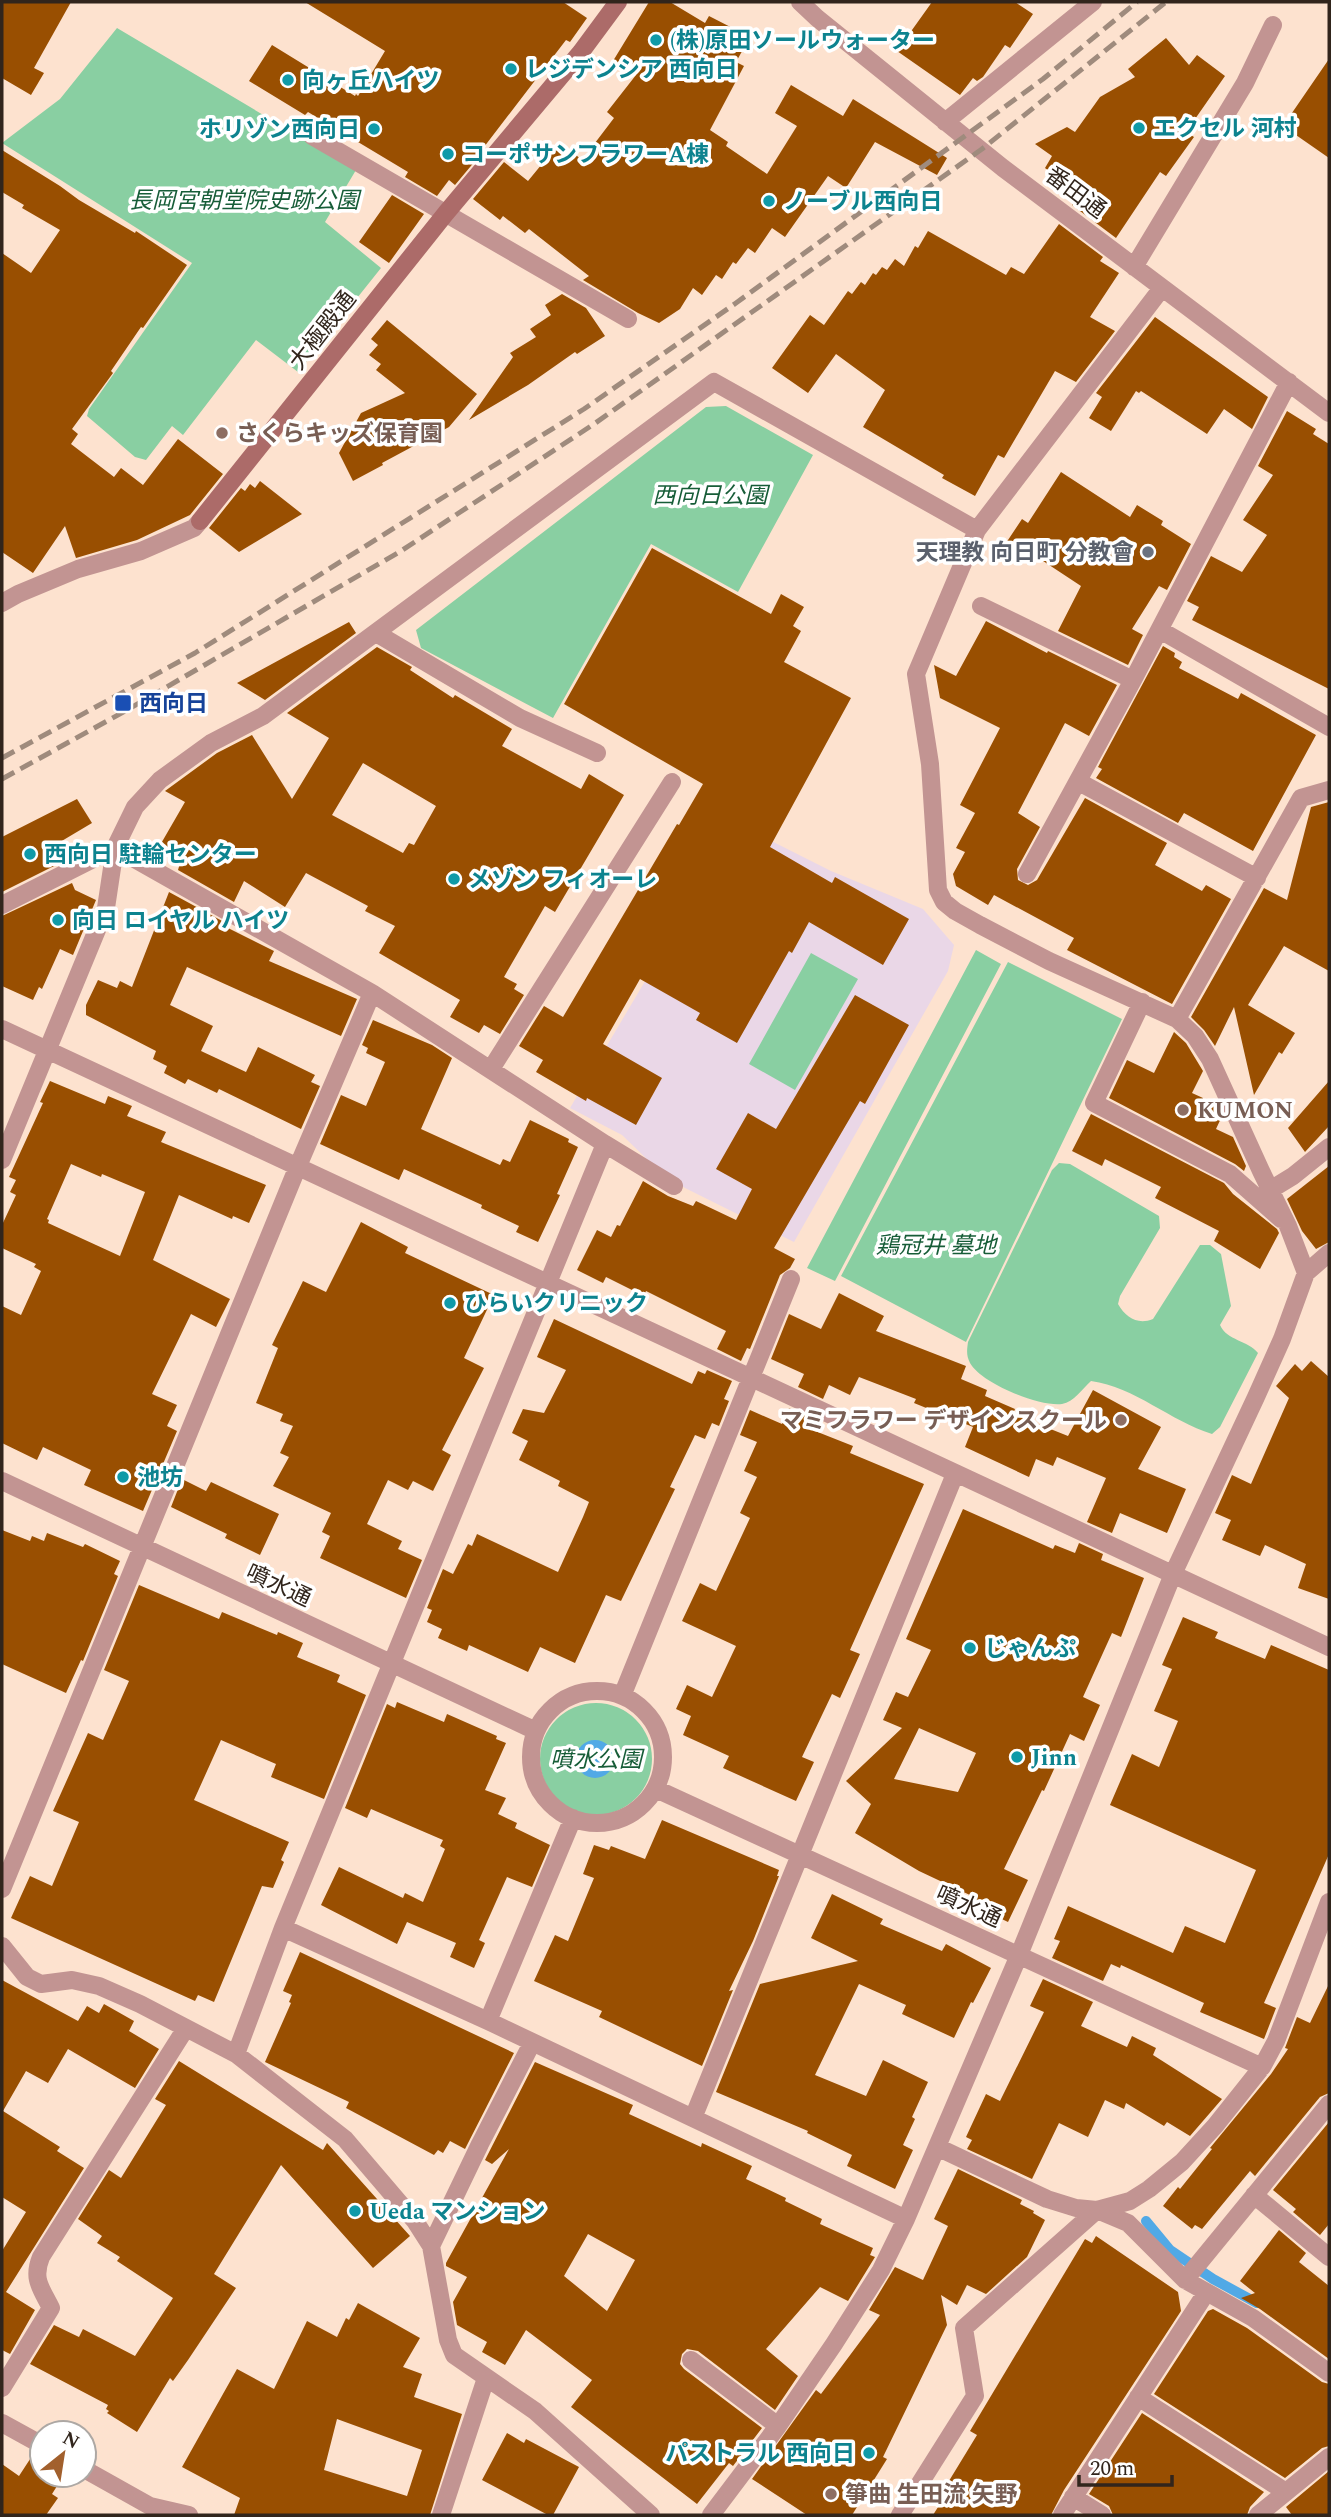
<svg xmlns="http://www.w3.org/2000/svg" width="1331" height="2517" font-family="Spectral,'Noto Sans JP',serif">
<style>
.industrial{fill:#ead7e7}
.green{fill:#89cfa2}
.water{fill:#51a9e6}
.lines{fill:none;stroke-linecap:round;stroke-linejoin:round}
.stream{stroke:#51a9e6;stroke-width:10}
.building{fill:#994f01;fill-rule:evenodd}
.minor{stroke:#c29492;stroke-width:18}
.secondary{stroke:#ac6b69;stroke-width:18}
.rail{stroke:#9f8b7d;stroke-width:5;stroke-dasharray:14 7;stroke-linecap:butt}
.culture-dot{fill:#0f9aa8;stroke:#fff;stroke-width:2.5}
.education-dot{fill:#8d6e63;stroke:#fff;stroke-width:2.5}
.worship-dot{fill:#6b7280;stroke:#fff;stroke-width:2.5}
.transit-dot{fill:#1a4fb4;stroke:#fff;stroke-width:2.5}
.labels{text-anchor:middle;stroke-width:7;stroke-linejoin:round;paint-order:stroke}
.culture-label{font-size:23px;font-weight:bold;fill:#0d838f;stroke:#fff;text-anchor:start}
.street-label{font-size:23px;fill:#31251c;stroke:#fff}
.park-label{font-size:23px;font-style:italic;fill:#175d38;stroke:#fff}
.education-label{font-size:23px;font-weight:bold;fill:#785e54;stroke:#fff;text-anchor:start}
.worship-label{font-size:23px;font-weight:bold;fill:#5b616d;stroke:#fff;text-anchor:end}
.transit-label{font-size:23px;font-weight:bold;fill:#164399;stroke:#fff;text-anchor:start}
</style>
<rect width="100%" height="100%" fill="#fde2cf"/>
<!-- industrial -->
<path class="industrial" d="M738,824L831,871L923,909L954,945L948,971L794,1242L685,1188L650,1162L622,1135L570,1108Z"/>
<!-- green -->
<path class="green" d="M117,28L356,170L325,222L381,268L298,372L256,340L183,435L172,426L146,460L135,457L87,416L89,409L192,263L2,143L60,99Z
M726,406L813,455L738,592L651,544L553,718L421,648L416,630L706,407Z
M976,950L1001,964L835,1281L807,1268Z
M811,953L858,979L795,1090L749,1064Z
M1008,962L1122,1019L966,1342L841,1276Z
M1059,1163L1070,1164L1159,1216L1160,1228L1120,1296L1118,1304C1126,1318 1138,1325 1153,1319L1200,1245H1210L1221,1254L1231,1306L1220,1325C1227,1341 1248,1340 1258,1353L1220,1427L1212,1434C1170,1421 1135,1387 1091,1381C1082,1389 1074,1402 1062,1404C1039,1407 981,1383 970,1363C966,1355 967,1350 968,1342L1052,1170Z
M540 1759a56 56 0 1 1 112 0a56 56 0 1 1-112 0Z"/>
<!-- water -->
<path class="water" d="M576 1759a19 19 0 1 1 38 0a19 19 0 1 1-38 0Z"/>
<g class="lines">
<!-- stream -->
<path class="stream" d="M1146,2221L1170,2250L1213,2279L1257,2303"/>
</g>
<!-- building -->
<path class="building" d="M2,2H71L34,68L44,73L31,95L2,78Z
M305,2H563L587,18L570,42L566,40L484,147L486,148L455,185L449,180L437,196L405,177L408,172L308,112L305,115L249,81L272,45L355,96L356,94L358,96L385,51Z
M649,2H670L705,23L709,16L750,37L736,62L744,66L710,130L728,142L726,146L767,174L797,126L775,113L791,85L843,116L853,99L947,158L937,175L875,142L846,188L828,176L785,237L772,228L755,253L748,248L736,264L733,262L722,279L716,275L702,295L693,288L680,309L659,323L638,313L583,280L589,276L529,229L525,233L503,216L500,220L473,199L504,162L528,181L560,142L582,160L614,118L607,112L636,75L613,61Z
M932,2H1015L1033,14L1010,48L1005,45L983,77L977,81L973,78L960,95L897,51Z
M1166,38L1189,65L1197,55L1225,76L1186,132L1194,137L1166,176L1160,172L1116,238L1072,205L1079,194L1045,168L1052,156L1035,144L1067,127L1075,132L1100,97L1135,77L1128,69Z
M1329,59V158L1283,126Z
M2,150L60,186L79,200L135,233L136,231L187,265L143,328L141,327L111,371L113,373L72,429L78,434L71,444L114,477L121,468L143,485L178,439L223,474L190,515L137,540L76,558L65,526L33,573L2,552V253L31,273L60,230L22,208L24,205L2,192Z
M392,195L424,214L389,263L359,242Z
M1059,224L1103,257L1100,261L1119,273L1090,317L1115,331L1076,382L1055,371L1004,458L998,455L975,496L942,478L944,475L863,427L885,390L836,354L808,393L772,368L810,315L824,325L848,291L852,294L861,282L865,285L873,273L876,275L882,267L887,270L895,259L904,266L915,246L918,248L928,231L1006,275L1011,267L1024,274Z
M562,294L586,308L605,336L577,354L575,352L528,385L469,420L513,357L510,353L536,337L530,329L551,315L545,305Z
M1155,317L1268,397L1252,429L1224,409L1207,434L1141,391L1139,393L1136,391L1111,431L1089,418L1102,397L1096,393Z
M387,320L477,394L449,427L382,463L383,465L353,481L339,453L361,413L405,393L376,370L381,364L369,355L378,345L371,339Z
M1287,411L1316,429L1313,434L1329,444V689L1192,620L1199,607L1187,601L1211,556L1242,572L1267,535L1243,520L1273,475L1258,466Z
M1061,472L1130,517L1137,505L1163,521L1161,525L1191,544L1167,590L1159,586L1132,629L1143,635L1128,665L1058,631L1081,586L1031,553L1029,557L1006,543L1022,519L1028,523Z
M260,481L302,514L239,552L209,528L241,488L245,491L250,484L255,488Z
M652,548L771,614L781,594L804,607L793,626L801,631L784,662L851,698L770,847L832,883L835,877L909,919L883,965L809,922L792,953L789,951L737,1043L696,1020L700,1013L640,979L603,1044L662,1078L636,1125L587,1098L586,1101L536,1072L543,1060L519,1046L544,1006L563,1017L677,824L679,825L703,784L564,704Z
M986,621L1047,653L1048,651L1117,685L1089,736L1065,723L1018,813L1040,827L1017,869L1018,880L1028,885L1037,880L1085,798L1167,843L1155,865L1202,891L1206,885L1231,899L1172,1004L1067,950L1074,938L994,895L988,905L956,886L953,874L965,852L956,848L975,813L960,805L1000,728L940,698L934,665L956,676Z
M349,622L356,633L265,700L237,683Z
M1163,646L1175,653L1174,657L1182,662L1179,668L1238,699L1241,693L1316,735L1253,851L1184,813L1178,823L1096,778L1102,769L1098,767Z
M377,647L412,667L410,670L453,698L455,695L512,729L502,746L581,789L589,774L624,795L555,912L545,906L504,977L517,984L514,989L524,995L500,1034L484,1025L479,1033L450,1017L460,1000L379,953L395,926L365,911L368,906L306,873L285,907L244,881L234,902L178,870L181,860L159,847L185,802L165,791L217,753L252,735L292,799L329,738L287,713ZM363,763L436,806L414,845L409,843L403,853L332,815Z
M77,799L92,823L55,845L62,862L2,892V837Z
M1329,802V971L1284,946L1262,982L1248,1005L1295,1033L1282,1054L1279,1052L1254,1095L1234,1007L1215,1046L1204,1030L1191,1017L1264,888L1287,900L1311,807Z
M72,883L75,890L96,900L73,955L60,949L42,989L39,987L33,1000L2,986V916Z
M169,892L224,922L222,925L274,951L269,961L357,999L341,1036L187,967L170,1005L213,1026L201,1051L246,1072L258,1047L315,1075L311,1082L320,1086L301,1129L219,1089L217,1093L188,1079L185,1084L164,1073L167,1066L153,1059L156,1051L86,1015V1005L98,980L117,988L120,981L132,987Z
M855,995L909,1025L865,1104L860,1101L774,1248L795,1259L790,1268L780,1275L750,1349L747,1348L741,1361L717,1349L726,1331L646,1291L644,1296L606,1277L603,1283L577,1270L597,1230L611,1237L617,1225L620,1226L643,1181L668,1196L693,1206L696,1201L736,1220L752,1189L716,1169L748,1113L776,1129Z
M373,1020L432,1045L452,1058L421,1129L500,1165L503,1159L510,1162L530,1120L569,1139L568,1142L578,1147L557,1194L560,1195L538,1242L516,1232L519,1226L481,1208L482,1205L404,1169L399,1180L320,1144L341,1095L366,1106L385,1062L366,1053L368,1048L362,1045Z
M1174,1032L1186,1043L1203,1071L1192,1093L1203,1098L1202,1101L1221,1110L1223,1114L1216,1129L1233,1137L1246,1166L1244,1171L1235,1164L1109,1098L1127,1060L1154,1073Z
M50,1081L105,1104L108,1096L132,1106L127,1116L166,1132L161,1142L266,1185L249,1223L233,1216L232,1219L179,1195L153,1260L230,1299L216,1327L191,1314L152,1394L177,1405L167,1426L177,1431L143,1511L84,1485L91,1470L43,1447L37,1460L2,1443V1306L21,1315L41,1271L34,1267L36,1264L2,1248V1225L16,1195L10,1192L16,1180L9,1177L43,1103L40,1102ZM71,1164L101,1177L102,1174L145,1192L120,1256L48,1223L49,1220L47,1219Z
M1329,1081V1126L1305,1152L1288,1128Z
M1091,1114L1224,1183L1233,1194L1277,1229L1279,1233L1260,1269L1214,1241L1219,1231L1155,1198L1161,1187L1105,1159L1102,1166L1072,1151Z
M1329,1166V1242L1316,1249L1302,1231L1287,1199Z
M361,1222L408,1247L405,1253L494,1295L464,1358L484,1368L442,1450L451,1455L433,1491L413,1481L408,1490L388,1480L367,1524L402,1541L398,1549L422,1560L406,1598L320,1558L330,1536L322,1532L331,1513L273,1486L289,1457L280,1453L293,1426L280,1421L283,1414L256,1403L278,1348L272,1345L303,1281L326,1292Z
M839,1293L884,1316L876,1331L966,1366L961,1379L987,1390L985,1396L1015,1409L1013,1414L1068,1436L1093,1390L1161,1427L1138,1469L1186,1489L1167,1533L1120,1513L1112,1533L1087,1522L1106,1478L1057,1457L1053,1466L1036,1459L1029,1477L965,1447L973,1427L914,1403L916,1399L859,1377L850,1395L829,1385L823,1399L798,1387L804,1374L771,1359L789,1314L821,1329Z
M554,1319L692,1384L698,1371L705,1374L707,1370L732,1381L724,1399L729,1401L719,1426L712,1423L705,1439L695,1435L670,1487L675,1489L621,1601L606,1595L575,1663L540,1647L528,1672L469,1645L467,1651L438,1638L442,1629L427,1622L432,1610L427,1608L443,1569L453,1574L468,1544L472,1546L477,1534L558,1572L583,1517L589,1502L558,1486L560,1481L519,1460L528,1441L512,1433L523,1409L544,1413L566,1370L537,1357Z
M1311,1361L1329,1377V1599L1298,1588L1306,1564L1265,1545L1260,1556L1222,1540L1231,1520L1215,1513L1232,1475L1251,1484L1289,1398L1276,1386L1295,1364L1302,1371Z
M789,1408L814,1420L810,1429L853,1446L850,1453L924,1484L850,1650L860,1654L840,1698L832,1694L802,1757L814,1762L796,1801L723,1768L729,1756L683,1735L691,1716L676,1709L687,1685L712,1697L736,1646L682,1621L700,1583L716,1591L750,1518L740,1513L757,1477L744,1471L757,1442L740,1435L750,1410L782,1424Z
M182,1479L206,1491L211,1482L279,1514L260,1555L225,1538L227,1534L171,1507Z
M963,1509L1053,1549L1055,1545L1075,1553L1079,1543L1103,1554L1101,1560L1144,1578L1121,1637L1112,1633L1083,1697L1100,1705L1084,1741L1070,1734L1044,1791L1042,1790L1004,1869L1028,1880L1008,1922L968,1903L972,1896L919,1871L855,1833L871,1804L846,1781L902,1728L883,1720L896,1692L908,1697L931,1650L906,1639ZM919,1728L976,1753L958,1792L894,1779Z
M2,1530L30,1541L32,1536L44,1541L47,1533L83,1547L85,1544L120,1561L114,1574L118,1576L83,1661L81,1660L66,1693L2,1664Z
M139,1585L219,1619L222,1612L277,1635L278,1632L303,1643L297,1657L340,1675L337,1682L366,1695L324,1799L271,1777L276,1764L221,1740L194,1800L289,1842L281,1860L284,1862L273,1888L262,1886L214,2002L198,1995L195,2001L11,1918L30,1876L52,1886L79,1822L53,1811L88,1733L103,1740L129,1681L104,1670Z
M1183,1617L1218,1632L1215,1638L1265,1659L1271,1645L1329,1670V1854L1264,2003L1276,2008L1264,2039L1200,2012L1204,2003L1121,1965L1120,1968L1111,1964L1103,1981L1052,1958L1060,1941L1054,1939L1068,1906L1173,1953L1185,1926L1225,1943L1256,1870L1110,1805L1132,1754L1159,1767L1178,1721L1154,1711L1172,1669L1162,1665Z
M397,1702L444,1722L447,1714L497,1736L496,1739L506,1743L485,1790L506,1798L498,1814L517,1823L515,1828L550,1845L532,1887L507,1877L479,1940L485,1943L474,1968L450,1957L456,1943L407,1922L397,1944L321,1905L339,1867L403,1898L405,1893L423,1902L445,1849L440,1846L443,1840L371,1809L367,1818L345,1808L387,1704L395,1708Z
M662,1820L779,1870L777,1876H779L753,1941L729,1991L733,1990L702,2066L599,2017L602,2011L534,1981L555,1935L568,1941L594,1878L583,1874L594,1845L609,1850L611,1846L645,1859Z
M832,1894L883,1919L880,1924L942,1951L946,1944L991,1968L973,2003L971,2002L954,2038L902,2014L906,2005L859,1984L815,2075L866,2096L883,2060L928,2082L912,2117L915,2119L903,2145L913,2150L895,2189L847,2166L852,2155L807,2133L808,2131L716,2092L760,1984L858,1961L811,1938Z
M300,1952L514,2053L465,2149L450,2141L443,2153L438,2150L434,2155L346,2108L349,2102L265,2062L291,2003L289,2002L292,1995L283,1991Z
M1043,1979L1093,2002L1081,2026L1127,2047L1132,2036L1156,2048L1153,2055L1222,2099L1190,2136L1167,2122L1164,2126L1126,2103L1124,2109L1105,2100L1088,2137L1059,2123L1032,2179L967,2149L972,2140L966,2137L986,2094L1000,2101L1044,2012L1030,2006Z
M2,1980L78,2021L87,2006L99,2013L104,2004L134,2021L129,2031L159,2049L135,2088L68,2049L48,2083L26,2071L3,2111L60,2147L57,2151L84,2168L6,2292L35,2310L10,2354L2,2350V2251L26,2212L2,2197Z
M1329,1984V2093L1320,2097L1255,2176L1250,2171L1202,2229L1195,2225L1192,2229L1163,2206L1178,2187L1180,2189L1212,2149L1210,2148L1271,2074L1288,2049L1285,2048L1297,2017L1310,2023Z
M179,2061L323,2150L327,2143L410,2236L373,2268L281,2165L214,2274L236,2288L188,2360L173,2381L170,2378L137,2432L107,2413L109,2411L106,2409L108,2405L30,2364L54,2325L79,2337L83,2329L135,2356L173,2298L117,2261L120,2257L97,2243L102,2236L78,2219L109,2170L121,2178L166,2105L155,2099Z
M535,2062L633,2105L629,2114L701,2147L702,2143L752,2166L746,2179L786,2198L785,2201L822,2219L820,2224L873,2248L870,2255L875,2257L848,2301L820,2287L766,2349L798,2376L775,2410L698,2351L687,2349L682,2354L680,2364L684,2369L762,2428L733,2466L729,2463L697,2504L571,2407L592,2380L526,2330L505,2365L482,2352L487,2342L457,2325L453,2302L467,2277L446,2266V2263L509,2149L492,2164L485,2160ZM588,2234L635,2260L607,2311L564,2276Z
M1329,2122V2224L1320,2235L1293,2212L1296,2209L1273,2190Z
M958,2169L1022,2200L1020,2204L1034,2211L1033,2213L1045,2220L1027,2257L986,2294L967,2285L957,2305L941,2295L947,2325L883,2457L887,2459L852,2515H807L752,2479L816,2390L821,2394L880,2315L869,2310L895,2267L923,2280L948,2226L934,2219Z
M1279,2230L1306,2253L1299,2262L1329,2286V2359L1260,2309L1241,2298L1255,2293L1240,2281Z
M1096,2236L1178,2292L1181,2311L1064,2490L1051,2515H933L945,2496L941,2494L977,2435L970,2431L1085,2239L1092,2243Z
M358,2303L420,2338L403,2367L422,2374L414,2397L462,2414L430,2515H234L240,2498L182,2467L237,2369L274,2389L307,2321L337,2337L346,2318L349,2320ZM337,2419L422,2450L407,2496L324,2470Z
M1213,2309L1247,2328L1322,2382L1329,2384V2446L1322,2448L1285,2478L1154,2394L1208,2311Z
M1142,2413L1264,2492L1250,2507L1247,2515H1113L1109,2506L1089,2494Z
M507,2433L524,2443L526,2439L579,2467L553,2515H548L482,2480Z
M34,2453L42,2456V2475H64L52,2494L58,2498L46,2515H2V2464L19,2476Z
M1329,2471V2515H1292L1286,2507Z"/>
<g class="lines">
<!-- minor -->
<path class="minor" d="M800,2L817,18L1003,168L1329,413
M945,122L1093,2
M312,136L628,319
M1134,267L1245,83L1273,25
M1162,288L977,530L916,674L930,764L938,890L944,902L955,911L980,925L1049,961L1177,1019L1195,1036L1210,1059L1261,1171L1288,1226L1306,1273
M2,603L18,594L78,569L141,551L194,528L200,521
M981,606L1133,680
M1160,630L1329,727
M376,633L520,718L597,753
M1079,782L1257,878
M1027,874L1133,680L1289,382
M2,905L115,848L372,993L605,1144L674,1186
M1142,1002L1094,1103L1230,1174L1281,1219
M1177,1019L1301,798L1329,790
M2,1029L1329,1647
M491,1069L672,782
M2,1160L106,908L115,848L135,807L160,780L211,743L263,716L714,382L977,530
M1270,1190L1293,1176L1329,1147
M2,1481L536,1731
M531 1757a66 66 0 1 1 132 0a66 66 0 1 1-132 0Z
M622,1696L791,1279
M656,1789L1262,2067
M2,1889L298,1166L372,993
M283,1928L488,2021L906,2219
M2,1946L27,1977L41,1984L72,1980L99,1986L140,2004L236,2054L345,2139L415,2221L431,2246
M488,2021L573,1818
M532,2043L480,2144L431,2246L448,2340L454,2355L535,2411L651,2515
M236,2054L283,1928L605,1144
M693,2118L955,1474
M937,2147L1047,2199L1076,2208L1097,2210L1128,2223L1185,2280L1253,2318L1329,2373
M1254,2195L1329,2257
M1185,2280L1329,2104
M691,2360L778,2426
M2,2388L51,2308C41,2288 32,2279 41,2257L186,2028
M1138,2397L1286,2492
M2,2423L42,2445
M84,2469L150,2506L189,2515
M1073,2497L1102,2515
M441,2515L486,2378
M711,2515L778,2426L834,2344L881,2270L906,2219L1019,1955L1173,1574L1256,1397L1282,1339L1306,1273L1329,1253
M900,2515L975,2396L964,2328L1097,2210L1130,2201L1149,2189L1182,2162L1215,2126L1262,2067L1276,2041L1329,1902
M1062,2515L1206,2293
M1258,2515L1329,2457"/>
<!-- secondary -->
<path class="secondary" d="M200,521L446,213L581,52L618,2"/>
<!-- rail -->
<path class="rail" d="M2,758L195,653L584,409L736,303L1043,79L1137,2
M2,779L127,710L401,551L594,424L982,149L1166,2"/>
</g>
<!-- markers -->
<g class="culture-dot">
<circle cx="656" cy="40" r="7"/>
<circle cx="511" cy="69" r="7"/>
<circle cx="288" cy="80" r="7"/>
<circle cx="1139" cy="128" r="7"/>
<circle cx="374" cy="129" r="7"/>
<circle cx="448" cy="154" r="7"/>
<circle cx="769" cy="201" r="7"/>
<circle cx="30" cy="854" r="7"/>
<circle cx="454" cy="879" r="7"/>
<circle cx="58" cy="920" r="7"/>
<circle cx="450" cy="1303" r="7"/>
<circle cx="123" cy="1477" r="7"/>
<circle cx="970" cy="1648" r="7"/>
<circle cx="1017" cy="1757" r="7"/>
<circle cx="355" cy="2211" r="7"/>
<circle cx="869" cy="2453" r="7"/>
</g>
<g class="education-dot">
<circle cx="222" cy="433" r="7"/>
<circle cx="1183" cy="1110" r="7"/>
<circle cx="1121" cy="1420" r="7"/>
<circle cx="831" cy="2494" r="7"/>
</g>
<circle class="worship-dot" cx="1148" cy="552" r="7"/>
<rect class="transit-dot" x="114" y="694" width="18" height="18" rx="3.5"/>
<g class="labels">
<!-- culture labels -->
<g class="culture-label">
<text x="670" y="48">(株)原田ソールウォーター</text>
<text x="525" y="77">レジデンシア 西向日</text>
<text x="302" y="88">向ヶ丘ハイツ</text>
<text x="1153" y="136">エクセル 河村</text>
<text x="360" y="137" text-anchor="end">ホリゾン西向日</text>
<text x="462" y="162">コーポサンフラワーA棟</text>
<text x="783" y="209">ノーブル西向日</text>
<text x="44" y="862">西向日 駐輪センター</text>
<text x="468" y="887">メゾン フィオーレ</text>
<text x="72" y="928">向日 ロイヤル ハイツ</text>
<text x="464" y="1311">ひらいクリニック</text>
<text x="137" y="1485">池坊</text>
<text x="984" y="1656">じゃんぷ</text>
<text x="1031" y="1765">Jinn</text>
<text x="369" y="2219">Ueda マンション</text>
<text x="855" y="2461" text-anchor="end">パストラル 西向日</text>
</g>
<!-- street labels -->
<g class="street-label">
<text transform="translate(1076 192) rotate(37)" y="8">番田通</text>
<text transform="translate(322 330) rotate(-52)" y="8">大極殿通</text>
<text transform="translate(279 1585) rotate(25)" y="8">噴水通</text>
<text transform="translate(969 1906) rotate(24)" y="8">噴水通</text>
</g>
<!-- park labels -->
<g class="park-label">
<text x="244" y="208">長岡宮朝堂院史跡公園</text>
<text x="710" y="503">西向日公園</text>
<text x="936" y="1253">鶏冠井 墓地</text>
<text x="596" y="1767">噴水公園</text>
</g>
<!-- education labels -->
<g class="education-label">
<text x="236" y="441">さくらキッズ保育園</text>
<text x="1197" y="1118">KUMON</text>
<text x="1107" y="1428" text-anchor="end">マミフラワー デザインスクール</text>
<text x="845" y="2502">箏曲 生田流 矢野</text>
</g>
<!-- worship labels -->
<g class="worship-label">
<text x="1134" y="560">天理教 向日町 分教會</text>
</g>
<!-- transit labels -->
<g class="transit-label">
<text x="139" y="711">西向日</text>
</g>
</g>
<!-- border -->
<rect width="1331" height="2517" fill="none" stroke="#31251c" stroke-width="7"/>
<!-- north arrow -->
<g transform="translate(63 2454) rotate(30)"><circle r="33" fill="#ffffff" stroke="#ada8a4" stroke-width="2"/>
<path d="M0-5L12 26L0 18L-12 26Z" fill="#a2602d"/>
<text y="-10" font-size="19" font-weight="bold" text-anchor="middle" fill="#31251c">N</text>
</g>
<!-- scale -->
<path d="M1079 2475v10h93v-10" fill="none" stroke="#31251c" stroke-width="3.5"/>
<text x="1090" y="2475" font-size="21" fill="#31251c" stroke="#ffffff" stroke-width="5" paint-order="stroke">20 m</text>
</svg>
